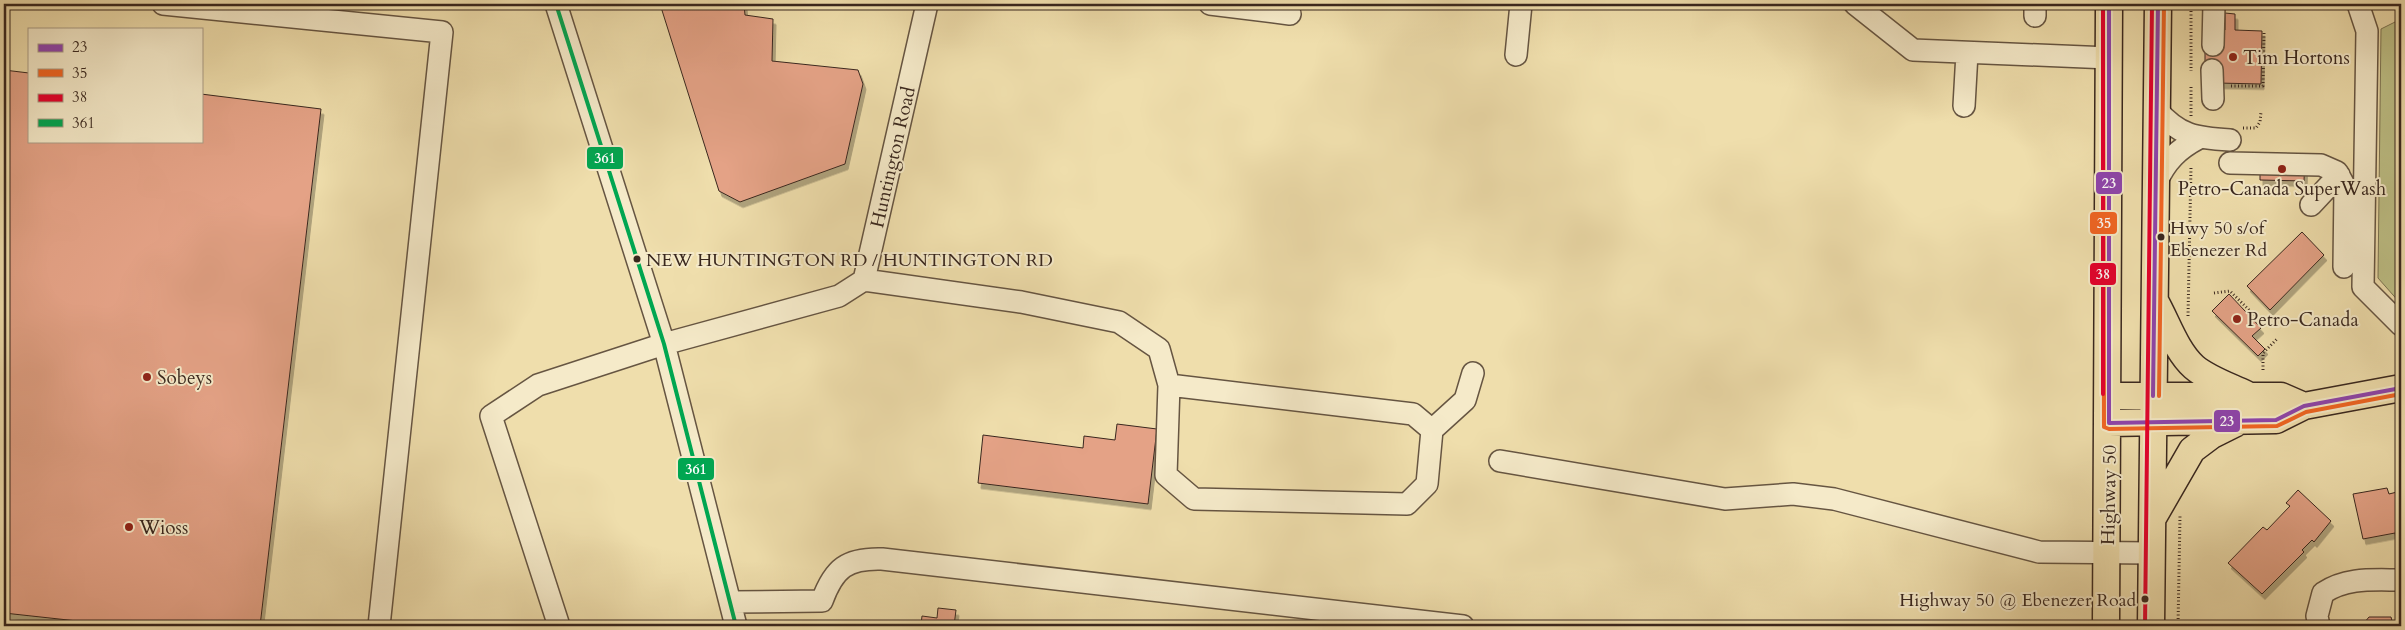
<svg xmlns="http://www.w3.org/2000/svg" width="2405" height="630" font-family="Cardo,serif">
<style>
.green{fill:#bec086;stroke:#7c7452}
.building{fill:#e4a286;stroke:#39271e;filter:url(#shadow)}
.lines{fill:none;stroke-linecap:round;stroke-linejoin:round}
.minor-casing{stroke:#665542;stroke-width:24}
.major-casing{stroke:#39271e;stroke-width:29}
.path{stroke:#39271e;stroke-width:3;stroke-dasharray:1 2.5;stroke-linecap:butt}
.minor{stroke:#f5eac9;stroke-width:21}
.major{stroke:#efdeac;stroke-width:26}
.bus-1-casing{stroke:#f5eac9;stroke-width:8}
.bus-2-casing{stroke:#f5eac9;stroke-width:8}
.bus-3-casing{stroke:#f5eac9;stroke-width:8}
.bus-4-casing{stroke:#f5eac9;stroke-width:8}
.bus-1{stroke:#8e44ad;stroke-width:4}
.bus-2{stroke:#f26522;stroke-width:4}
.bus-3{stroke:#e4002b;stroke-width:4}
.bus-4{stroke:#00a651;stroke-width:4}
.poi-dot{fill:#8f2418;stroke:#f5eac9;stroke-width:2}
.bus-dot{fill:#39271e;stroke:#f5eac9;stroke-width:2}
.labels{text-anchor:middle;stroke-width:4;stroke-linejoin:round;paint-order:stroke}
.bus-label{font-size:18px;fill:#39271e;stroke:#f5eac9;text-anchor:start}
.poi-label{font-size:19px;fill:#39271e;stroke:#f5eac9;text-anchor:start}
.street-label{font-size:19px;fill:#39271e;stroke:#f5eac9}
.line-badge{stroke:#f5eac9;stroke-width:2}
.badge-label{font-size:14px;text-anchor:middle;font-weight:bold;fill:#fff}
</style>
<defs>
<filter id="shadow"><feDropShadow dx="3" dy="5.5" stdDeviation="0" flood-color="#0004"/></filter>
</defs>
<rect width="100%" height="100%" fill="#efdeac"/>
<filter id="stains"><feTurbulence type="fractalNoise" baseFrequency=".004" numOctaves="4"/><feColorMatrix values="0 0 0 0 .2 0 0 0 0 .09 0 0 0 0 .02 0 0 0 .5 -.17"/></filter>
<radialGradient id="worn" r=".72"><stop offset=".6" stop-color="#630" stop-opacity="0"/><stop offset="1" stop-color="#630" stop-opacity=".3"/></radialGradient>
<!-- green -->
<path class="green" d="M2401,19V304L2378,278L2381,29Z"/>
<!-- building -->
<path class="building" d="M660,4H744L745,15L773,19L772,61L858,70L863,84L845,164L740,202L719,191Z
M2225,13L2235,14V30L2262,31L2261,84L2217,83L2205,70V45L2218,30H2225Z
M4,70L29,73V141H201V94L321,109L260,626H123L4,613Z
M2260,157L2305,158L2304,181L2260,180Z
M2302,232L2324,255L2270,310L2247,286Z
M2229,294L2261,328L2252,336L2265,349L2258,356L2212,311Z
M1117,424L1157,429L1148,504L978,483L983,435L1083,448L1084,436L1115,440Z
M2387,488L2389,494L2401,491V538L2396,539L2395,533L2363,539L2353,494Z
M2298,490L2331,521L2314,542L2312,540L2302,550L2304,552L2262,594L2228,563L2263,527L2267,530L2290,506L2286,503Z
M938,608L956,610L954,626H904L905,623L921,624L922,616L937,618Z
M2369,617H2391L2392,621H2399L2401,626H2364V623Z
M2256,623L2275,624V626H2228L2256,625Z"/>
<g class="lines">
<defs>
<path id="minor" d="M163,4L442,32L379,626
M556,4L664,344L736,626
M1210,4L1290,14
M1855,4L1913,50L2109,58
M2358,4L2367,31L2363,287L2401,325
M2035,16V4
M2213,45L2214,4
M1516,55L1521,4
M2212,70L2213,99
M1964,106L1967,53
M2156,109C2179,136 2196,138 2230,140
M2230,163L2321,165L2337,172L2345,187L2344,267
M2156,183C2166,161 2178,149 2199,138
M2311,205L2339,175
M864,280L1021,302L1119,322L1159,349L1169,385L1166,475L1194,499L1407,504L1427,484L1432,430L1413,414L1169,385
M1432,430L1465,400L1473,373
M1500,461L1725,499L1793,494L1834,499L2039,552L2151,553
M730,602L822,601C834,568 847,558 882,559L1463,626
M559,626L491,416L538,385L664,344L839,296L864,280L927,4
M2319,626L2317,616L2323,593C2347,577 2373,580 2401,580"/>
<path id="major" d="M2155,301C2167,322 2176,351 2194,367C2208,379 2229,386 2246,394
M2109,396H2281L2304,406
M2109,423L2276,420L2304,406L2401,388
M2154,516L2192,450L2212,435L2236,423
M2106,626L2109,4
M2151,626L2158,4"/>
</defs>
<!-- minor casing -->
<use href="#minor" class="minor-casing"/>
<!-- major casing -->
<use href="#major" class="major-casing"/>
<!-- path -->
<path class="path" d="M2191,4V71
M2231,86H2263L2264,33
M2191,87V116
M2243,128H2256L2260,122L2261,112
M2214,293L2230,291L2262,323
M2188,316L2191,167
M2263,370V353L2277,339
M2178,626L2180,516"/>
<!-- minor -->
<use href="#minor" class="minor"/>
<!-- major -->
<use href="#major" class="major"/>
<defs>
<path id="bus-1" d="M2109,4V423L2276,420L2304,406L2401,388
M2153,396L2158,4"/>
<path id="bus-2" d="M2103,4L2104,427L2109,429L2277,426L2306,412L2401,394
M2159,396L2164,4"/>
<path id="bus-3" d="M2103,4V394
M2145,626L2152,4"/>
<path id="bus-4" d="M556,4L664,344L736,626"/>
</defs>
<!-- bus-1 casing -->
<use href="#bus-1" class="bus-1-casing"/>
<!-- bus-2 casing -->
<use href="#bus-2" class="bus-2-casing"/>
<!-- bus-3 casing -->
<use href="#bus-3" class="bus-3-casing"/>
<!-- bus-4 casing -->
<use href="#bus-4" class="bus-4-casing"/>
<!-- bus-1 -->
<use href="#bus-1" class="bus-1"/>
<!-- bus-2 -->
<use href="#bus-2" class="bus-2"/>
<!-- bus-3 -->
<use href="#bus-3" class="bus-3"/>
<!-- bus-4 -->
<use href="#bus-4" class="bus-4"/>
</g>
<!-- markers -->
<g class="poi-dot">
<circle cx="2233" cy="57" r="5"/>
<circle cx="2282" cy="169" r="5"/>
<circle cx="2237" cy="319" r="5"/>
<circle cx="147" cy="377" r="5"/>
<circle cx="129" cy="527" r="5"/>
</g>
<g class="bus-dot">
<circle cx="2161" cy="237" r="4.5"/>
<circle cx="637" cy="259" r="4.5"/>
<circle cx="2145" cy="599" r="4.5"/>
</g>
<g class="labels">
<!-- bus labels -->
<g class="bus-label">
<text x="2170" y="234">Hwy 50 s/of<tspan x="2170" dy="22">Ebenezer Rd</tspan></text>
<text x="646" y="266">NEW HUNTINGTON RD / HUNTINGTON RD</text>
<text x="2136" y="606" text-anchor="end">Highway 50 @ Ebenezer Road</text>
</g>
<!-- poi labels -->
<g class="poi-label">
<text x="2243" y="64">Tim Hortons</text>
<text x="2282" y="195" text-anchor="middle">Petro-Canada SuperWash</text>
<text x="2247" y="326">Petro-Canada</text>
<text x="157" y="384">Sobeys</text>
<text x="139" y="534">Wioss</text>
</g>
<!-- street labels -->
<g class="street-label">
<text transform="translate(892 157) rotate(-77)" y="7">Huntington Road</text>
<text transform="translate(2108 495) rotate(-89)" y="7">Highway 50</text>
</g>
</g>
<g class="line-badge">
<rect x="586" y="146" width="38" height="24" rx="5" fill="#00a651"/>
<rect x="2095" y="171" width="28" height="24" rx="5" fill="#8e44ad"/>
<rect x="2089" y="211" width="29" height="24" rx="5" fill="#f26522"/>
<rect x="2089" y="262" width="28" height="24" rx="5" fill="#e4002b"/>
<rect x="2213" y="409" width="28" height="24" rx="5" fill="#8e44ad"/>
<rect x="677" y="457" width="38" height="24" rx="5" fill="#00a651"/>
</g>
<g class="badge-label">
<text x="605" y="163">361</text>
<text x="2109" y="188">23</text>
<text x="2104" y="228">35</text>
<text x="2103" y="279">38</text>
<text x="2227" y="426">23</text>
<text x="696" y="474">361</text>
</g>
<!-- margin -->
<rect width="2405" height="630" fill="none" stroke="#efdeac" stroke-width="20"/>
<rect x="5" y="5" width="2395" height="620" fill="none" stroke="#39271e" stroke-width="2.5"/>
<rect x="10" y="10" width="2385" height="610" fill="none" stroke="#39271e"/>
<!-- legend -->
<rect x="28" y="28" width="175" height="115" fill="#f5eac9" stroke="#aa9c85"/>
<rect x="38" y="44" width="25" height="8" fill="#8e44ad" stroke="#aa9c85"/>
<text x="72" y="52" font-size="15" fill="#39271e">23</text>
<rect x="38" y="69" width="25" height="8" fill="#f26522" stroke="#aa9c85"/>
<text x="72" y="78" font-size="15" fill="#39271e">35</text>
<rect x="38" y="94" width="25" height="8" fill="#e4002b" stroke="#aa9c85"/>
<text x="72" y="102" font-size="15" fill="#39271e">38</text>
<rect x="38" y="119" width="25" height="8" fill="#00a651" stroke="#aa9c85"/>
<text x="72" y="128" font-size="15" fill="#39271e">361</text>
<rect width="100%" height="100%" filter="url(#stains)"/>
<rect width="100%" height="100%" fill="url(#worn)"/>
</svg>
